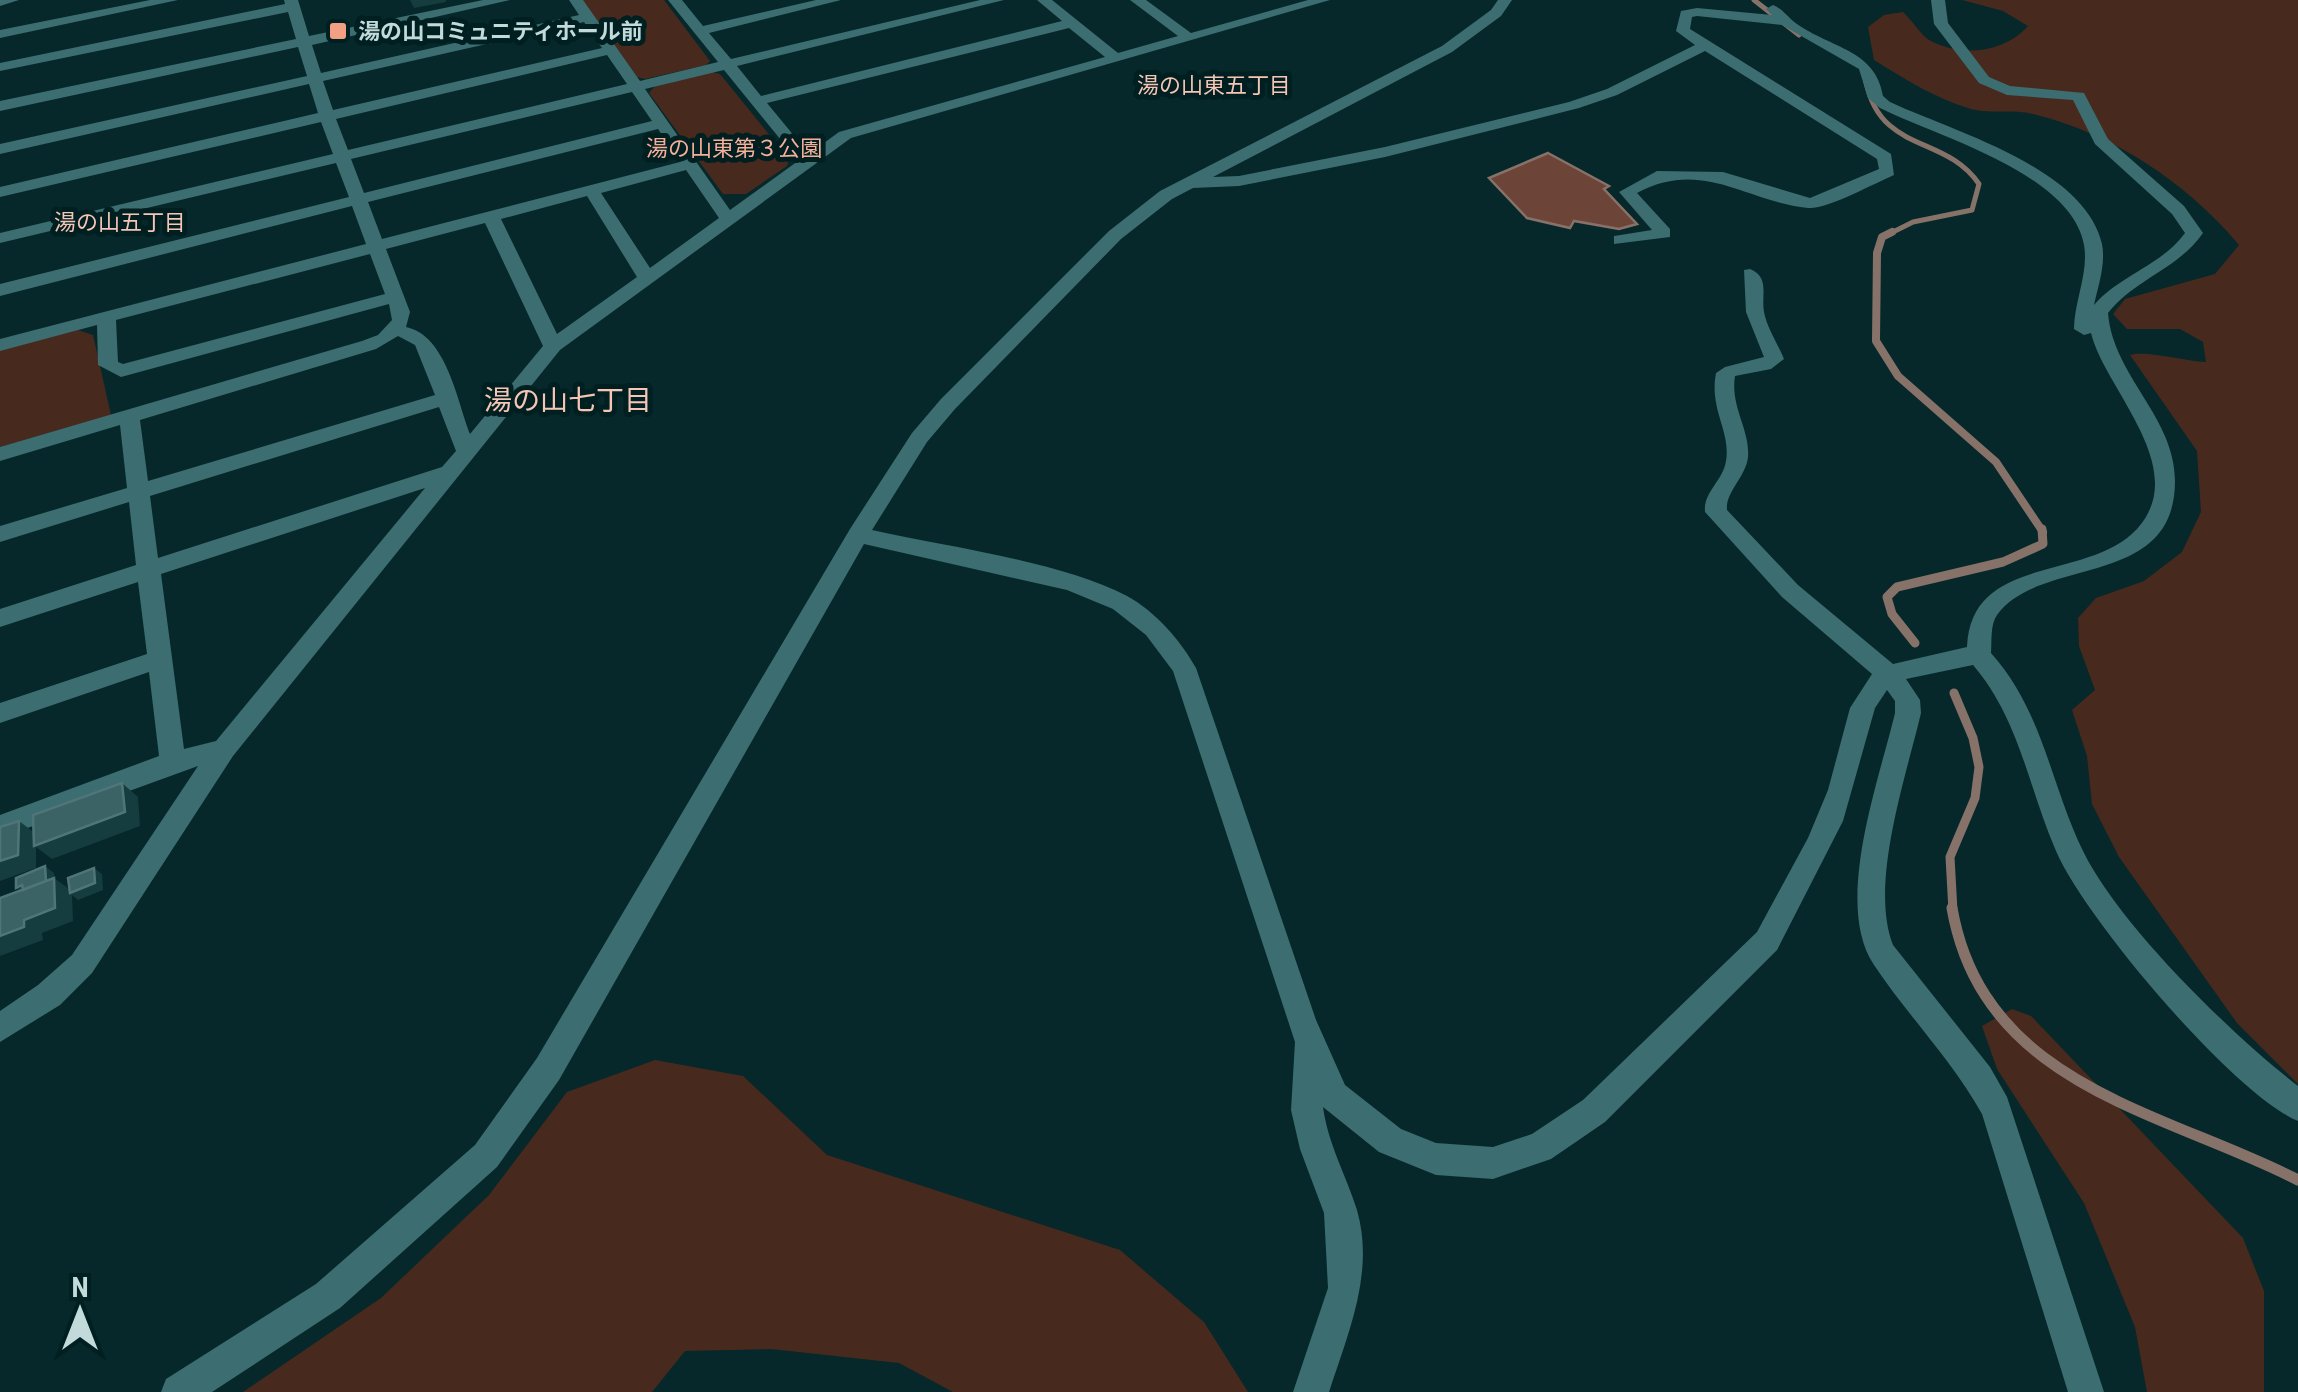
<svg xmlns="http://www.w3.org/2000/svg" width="2298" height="1392" font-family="'Roboto Condensed','Noto Sans JP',sans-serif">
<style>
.green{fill:#48291e}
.water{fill:#6d4538;stroke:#877269;stroke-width:2.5}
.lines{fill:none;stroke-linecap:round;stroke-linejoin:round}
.stream-far3{stroke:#877269;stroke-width:5}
.stream-far2{stroke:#877269;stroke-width:8}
.stream-far1{stroke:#877269;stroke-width:9}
.stream{stroke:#877269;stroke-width:11}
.minor{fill:#3c6d70;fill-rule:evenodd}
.shaded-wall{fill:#153c3f}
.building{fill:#3b6265;stroke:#507578;stroke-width:2.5}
.poi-dot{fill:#f39f84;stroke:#001f21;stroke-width:4}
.labels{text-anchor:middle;stroke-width:10;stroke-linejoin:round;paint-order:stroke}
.far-poi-label{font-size:22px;font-weight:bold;fill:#c3dadb;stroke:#001f21;text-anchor:start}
.far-neighbourhood-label{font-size:22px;fill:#f5c5b5;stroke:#001f21}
.far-park-label{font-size:22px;fill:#f6af99;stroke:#001f21}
.neighbourhood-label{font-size:28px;fill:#f5c5b5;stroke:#001f21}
</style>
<rect width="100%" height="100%" fill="#06282a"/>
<!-- green -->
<path class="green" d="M582,0H664L710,61L706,65L645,79L637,77Z
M1962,0H2298V1084L2237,1023L2119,857L2092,804L2087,756L2072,710L2095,690L2079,646L2078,618L2096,598L2144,581L2182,552L2201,512L2197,451L2130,355C2146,350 2184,361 2206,362L2203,342L2180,329H2127L2113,314L2125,299L2215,274L2239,245C2186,182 2114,134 2033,114C2013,109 1991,114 1971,109C1936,99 1905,79 1874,60L1868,27L1884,15L1903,12C1913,21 1921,36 1931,41C1964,58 2005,52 2028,26L2003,11Z
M711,72L720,74L789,159L787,166L746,194H723L649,93L655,86Z
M78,330L93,335L111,415L0,447V350Z
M2012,1009L2031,1016L2243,1238L2264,1291V1392H2147L2135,1327L2084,1203L1997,1069L1982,1026Z
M655,1060L743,1076L827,1155L1120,1250L1204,1322L1248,1392H953L899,1363L771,1349L685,1351L652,1392H243L381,1298L489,1195L567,1092Z"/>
<!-- water -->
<path class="water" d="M1548,153L1609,186L1604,189L1637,224L1619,229L1574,221L1570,228L1527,218L1489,178Z"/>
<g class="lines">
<!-- stream-far3 -->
<path class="stream-far3" d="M1754,0L1799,35
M1866,82C1881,154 1945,134 1979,184L1972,210L1913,222L1887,235"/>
<!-- stream-far2 -->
<path class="stream-far2" d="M1892,232L1882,237L1877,253L1876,341L1898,376L1996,462L2043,532"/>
<!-- stream-far1 -->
<path class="stream-far1" d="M1915,643L1892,614L1887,597L1897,587L2003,562L2043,544L2042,529
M1953,911L1950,857L1975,798L1979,767L1973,738L1954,693"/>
<!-- stream -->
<path class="stream" d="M1952,908C1983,1086 2163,1111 2298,1180"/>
<!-- minor -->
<path class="minor" d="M0,0H19L0,6Z
M150,0H178L0,38V30Z
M284,0H298L309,36L483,0H510L312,45L321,73L579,15L569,0H583L640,81L718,62L668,0H682L703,26L816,0H841L709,33L731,59L980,0H1004L737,66L761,96L1062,21L1037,0H1052L1118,53L1178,36L1130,0H1146L1191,33L1308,0H1330L851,138L560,350L233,756L92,973L60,1005L0,1042V1011L38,985L72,955L198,766L0,838V815L159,756L149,672L0,723V703L147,654L138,582L0,627V609L136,565L129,502L0,542V526L127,488L120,425L0,461V447L362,341L378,335L392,320L389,304L121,377L98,365L97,325L0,351V339L366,244L352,206L0,296V284L349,197L336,163L0,243V233L333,154L321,122L0,197V187L318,113L309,84L0,154V144L307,76L298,47L0,111V101L296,39L288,12L0,71V63L285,4ZM584,22L602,48L333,110L323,81ZM1069,28L1105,57L839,132L809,154L767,103ZM607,55L627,84L348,150L336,119ZM724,70L798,161L730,210L645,89ZM632,92L652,121L364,193L351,159ZM658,129L680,162L382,239L368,202ZM686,170L719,218L650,268L601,193ZM587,196L637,277L557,334L501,219ZM485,223L543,346L470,434C457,400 446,335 406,327L410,312L386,249ZM370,254L385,294L123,364L118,362L116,320ZM398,336L415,345L435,395L148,481L140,420L376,349ZM439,407L456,451L442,467L158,558L150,496ZM425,488L216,741L184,749L161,574Z
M1498,0H1512L1501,16L1452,52L1213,177L1239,176L1385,147L1569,102L1607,89L1695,45L1676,31L1681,11L1697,8L1772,15L1766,9L1773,5C1783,9 1788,18 1797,24C1831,48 1876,50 1883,96L1890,102C1954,132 2084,167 2102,244C2106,264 2098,286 2094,305C2120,275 2162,265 2185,233L2172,214L2095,144L2073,100L2007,95L1979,83L1934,24L1931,0H1945L1948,23L1989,77L2010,86L2084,93L2108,139L2184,206L2203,233C2178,269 2135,279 2108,313C2113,376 2175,417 2175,481C2175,590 2041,555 1997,615C1990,625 1992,641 1991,653C2043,711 2050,783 2083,851C2119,925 2232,1035 2298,1086V1121C2233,1094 2084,917 2056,851C2028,787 2020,720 1973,665L1906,679L1920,700L1921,713C1906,777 1869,884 1893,945L1990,1067L2007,1097L2104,1392H2068L1982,1114C1952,1060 1908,1016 1874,965C1833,904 1879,781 1895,713V701L1887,690L1875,708L1843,821L1777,950L1605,1122L1551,1159L1493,1179L1436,1175L1379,1152L1323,1107C1328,1144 1346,1175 1357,1210C1375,1273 1348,1333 1329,1392H1293L1328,1288L1324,1213L1300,1149L1291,1110L1295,1042L1173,671L1146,635L1113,609L1067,590L864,544L559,1080L497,1167L340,1308L212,1392H161L166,1379L316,1284L475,1145L537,1058L850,529L912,433L941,399L1109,231L1160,191L1442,46L1491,10ZM1697,16L1782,25L1859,69L1868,98L1880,108C1938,137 2071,173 2084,245C2089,272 2074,302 2074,329L2084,335L2091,333C2105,390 2192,468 2137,529C2088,582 1971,553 1967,647L1893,664L1798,585L1727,510C1725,492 1746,477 1748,457C1750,429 1730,407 1735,376L1771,369L1784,359C1778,344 1767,328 1764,312C1761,295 1770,277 1750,269L1744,270L1746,312L1764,357L1725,367L1716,373C1709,410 1731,431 1726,461C1723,481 1703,492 1705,512L1782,597L1872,674L1850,708L1828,790L1808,838L1757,932L1583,1100L1532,1134L1493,1147L1436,1143L1401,1129L1345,1085L1316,1020L1196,668C1181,641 1155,611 1127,596C1061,561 947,547 872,530L927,442L955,409L1121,239L1172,199L1193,188L1239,186L1385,157L1579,108L1617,95L1705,51L1877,159L1879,169L1810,198L1723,172L1657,171L1619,192L1652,230L1614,236V244L1670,237V229L1637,193C1703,158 1746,202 1808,208C1826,210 1875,183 1894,175L1891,154L1690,29L1692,17Z"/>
</g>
<!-- shaded-wall -->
<path class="shaded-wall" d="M410,0H446V2L414,8Z
M122,783L138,797L140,826L52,859L36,847V868L0,881V861L19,821L36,834Z
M45,866L54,873V892L24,894L16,888Z
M94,868L102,874L103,890L78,900L72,895L73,921L42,933L43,940L0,956V936L24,920L54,878L72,891Z"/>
<!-- building -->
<path class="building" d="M122,783L125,812L34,846L33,815Z
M19,821L18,855L0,861V827Z
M45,866L46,881L23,890L22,885L16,888V878Z
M94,868L95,883L70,893L68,878Z
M54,878L55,908L24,920V927L0,936V898Z"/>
<!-- markers -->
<rect class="poi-dot" x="328" y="21" width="20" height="20" rx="5"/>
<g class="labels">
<!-- far-poi labels -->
<g class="far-poi-label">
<text x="358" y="39">湯の山コミュニティホール前</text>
</g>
<!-- far-neighbourhood labels -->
<g class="far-neighbourhood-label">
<text x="1214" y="93">湯の山東五丁目</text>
<text x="120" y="230">湯の山五丁目</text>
</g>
<!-- far-park labels -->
<g class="far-park-label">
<text x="734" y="156">湯の山東第３公園</text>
</g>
<!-- neighbourhood labels -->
<g class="neighbourhood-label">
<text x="568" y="410">湯の山七丁目</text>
</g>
</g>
<!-- north arrow -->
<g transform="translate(80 1312)" stroke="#001f21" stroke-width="8" paint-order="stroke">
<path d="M0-8L18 38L0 25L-18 38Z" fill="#c3dadb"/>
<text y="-15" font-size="28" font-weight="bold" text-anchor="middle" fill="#c3dadb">N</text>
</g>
</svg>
